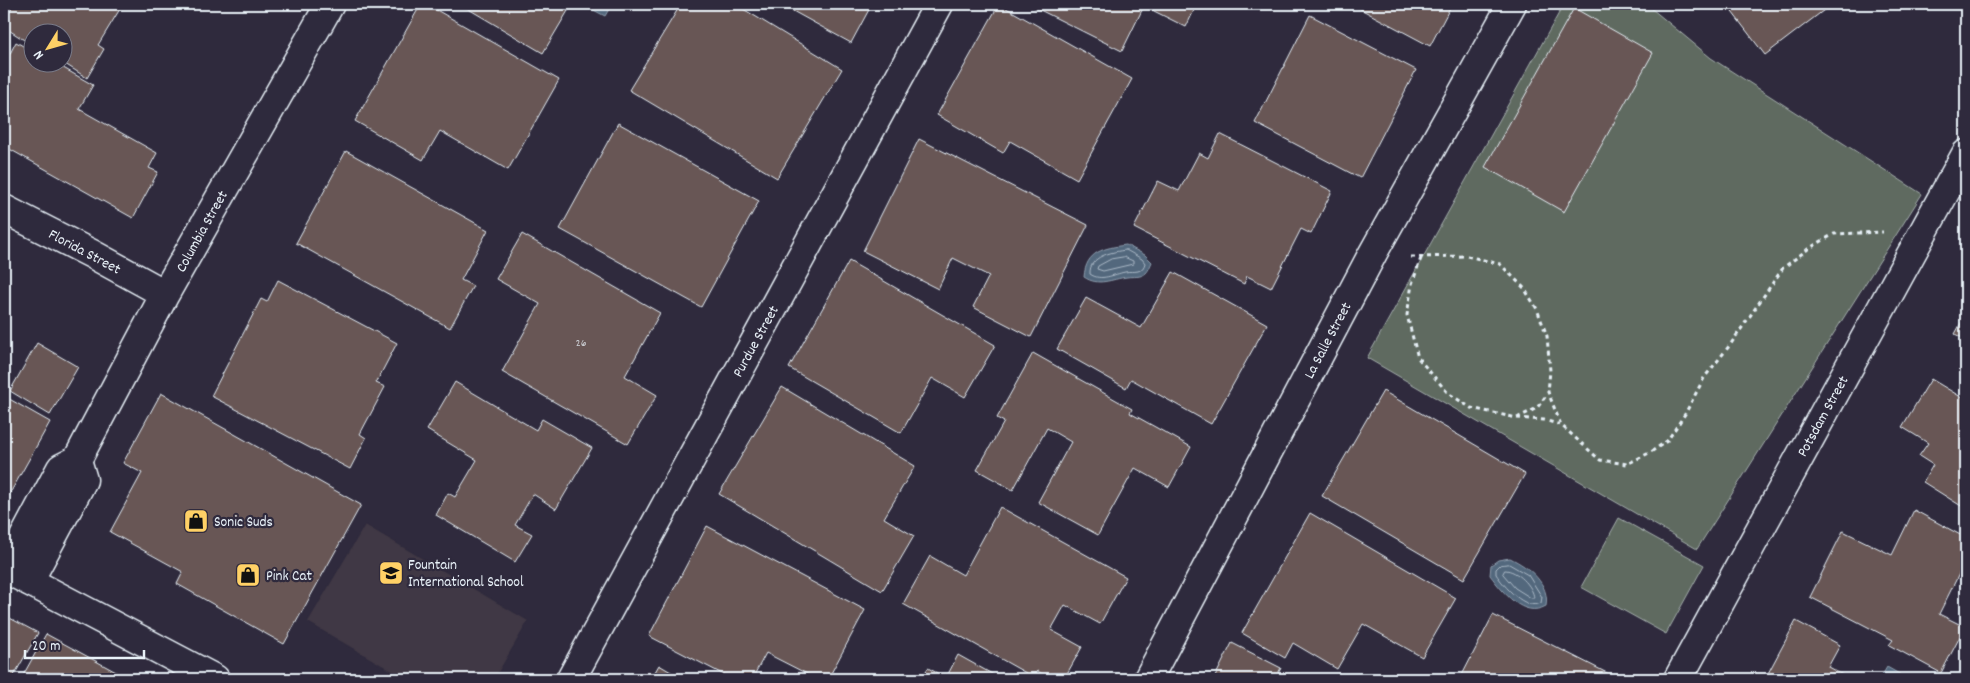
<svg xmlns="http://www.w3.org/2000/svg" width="1970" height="683" font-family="Dekko,sans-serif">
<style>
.built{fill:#403844}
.green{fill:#5f6b60;stroke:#a4aeac}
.water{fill:#52677d;stroke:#8e9eae}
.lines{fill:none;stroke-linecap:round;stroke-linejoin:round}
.shore{stroke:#acbac7;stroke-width:1}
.building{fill:#675755;stroke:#e8f1f8}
.street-casing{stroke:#e8f1f8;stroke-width:31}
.secondary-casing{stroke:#e8f1f8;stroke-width:31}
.path{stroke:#e8f1f8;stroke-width:3;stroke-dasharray:4 4;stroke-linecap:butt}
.street{stroke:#2f2a3d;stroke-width:28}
.secondary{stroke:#2f2a3d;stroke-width:28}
.labels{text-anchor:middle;stroke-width:4.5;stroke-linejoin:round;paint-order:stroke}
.number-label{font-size:12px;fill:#c8cacf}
.street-label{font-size:15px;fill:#e8f1f8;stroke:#2f2a3d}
.poi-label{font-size:15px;fill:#e8f1f8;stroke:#2f2a3d;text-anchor:start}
</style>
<rect width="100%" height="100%" fill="#2f2a3d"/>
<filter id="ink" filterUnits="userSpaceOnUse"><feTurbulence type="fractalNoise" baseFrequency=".02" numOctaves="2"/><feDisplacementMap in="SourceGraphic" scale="10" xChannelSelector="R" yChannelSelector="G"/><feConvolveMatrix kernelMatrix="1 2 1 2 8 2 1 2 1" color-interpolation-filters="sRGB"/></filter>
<g filter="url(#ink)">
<!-- built -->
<path class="built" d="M365,525L528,621L494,679H406L308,622Z"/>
<!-- green -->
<path class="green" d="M1564,4H1646L1711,58L1922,194L1697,549L1367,358Z
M1619,518L1704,565L1666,634L1581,587Z"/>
<!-- water -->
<path class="water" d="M582,4H612L605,16Z
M1126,245L1145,255L1152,262C1150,266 1149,270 1146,273C1140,278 1134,276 1127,277C1111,279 1099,287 1084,277C1086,251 1104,248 1126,245Z
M1510,558C1529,567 1550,584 1546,606C1523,619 1503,592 1490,575L1491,565L1498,560Z
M1887,667L1908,679H1880Z"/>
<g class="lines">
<!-- shore -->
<path class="shore" d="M1126,250L1142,259L1145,263C1144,267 1142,270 1138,271C1134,272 1129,271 1125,272C1114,274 1101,282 1090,274C1089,256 1111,252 1126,250Z
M1124,257L1133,261V264L1103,271L1097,269L1098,266L1111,259Z
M1509,564L1528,575L1542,597L1541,603C1525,611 1504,586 1496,574V569L1500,565Z
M1505,570C1517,570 1533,586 1534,598H1531L1515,588L1503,574Z"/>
</g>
<!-- building -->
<path class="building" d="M14,4H123L98,45L104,49L87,78L62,62V32H32V45L4,27V20Z
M421,4H426L559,80L508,170L440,131L423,160L355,121Z
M460,4H572L543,53Z
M681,4H735L842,69L777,178L629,90Z
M780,4H872L851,43Z
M999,4L1132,79L1077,179L1010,141L1003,153L937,115Z
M1035,4H1197L1186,27L1144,6L1122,51L1034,7Z
M1351,4H1452L1430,46Z
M1726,4H1832L1765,55Z
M1574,8L1653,53L1564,212L1485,167Z
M1310,15L1416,70L1360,178L1255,123Z
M16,42L32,51V62H53L93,85L79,109L157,153L149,168L158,172L133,218L4,146V65Z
M618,123L759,201L701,307L560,229Z
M1220,134L1332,191L1311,234L1301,229L1271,288L1247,276L1244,284L1134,228L1158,181L1179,191L1199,153L1208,158Z
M919,139L1088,225L1031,337L973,307L989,276L953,258L938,289L863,251Z
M346,151L488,230L461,280L473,286L450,328L296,243Z
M522,234L660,313L625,376L657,395L628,444L502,372L540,304L496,279Z
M849,261L995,345L965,397L932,378L901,433L789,368Z
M1173,272L1267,324L1211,424L1131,379L1126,388L1057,349L1086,298L1141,328Z
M278,280L397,343L376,383L385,387L360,434L366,438L350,469L211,396L261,299L267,302Z
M1966,314V340L1955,334Z
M37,343L78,367L50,415L10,391Z
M1033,353L1132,409L1130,413L1191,447L1169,487L1135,468L1098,535L1038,502L1071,442L1047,428L1013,490L977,470L1004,422L997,418Z
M1931,379L1966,400V509L1923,482L1933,465L1919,456L1928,443L1902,427Z
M455,382L536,430L542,419L592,448L556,509L533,494L515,525L532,534L515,562L436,515L448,493L455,497L477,460L427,430Z
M782,387L915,466L884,518L914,536L882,591L719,494Z
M1383,391L1525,474L1464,579L1322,496Z
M161,393L361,505L284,644L177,584L183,572L110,532L142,473L123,463Z
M4,396L50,422L4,504Z
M1000,507L1126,577L1100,624L1065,605L1051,630L1082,647L1064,679H1052L1037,671L1033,677L903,604L930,556L963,575Z
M1914,510L1966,538V560L1939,614L1965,627L1941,673L1889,645L1893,640L1810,597L1843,531L1892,555Z
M1310,513L1456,598L1422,657L1363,624L1337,669L1293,643L1285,658L1242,633Z
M707,526L865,610L828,679H817L766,653L752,679H732L649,636Z
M4,615L38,633L12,679H4Z
M1493,615L1609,674L1607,679H1460Z
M1796,621L1840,645L1828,667L1850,679H1765Z
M46,634L129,679H21Z
M1232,643L1281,668L1275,679H1214Z
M958,655L1001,679H921L928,668L946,678Z
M659,665L683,679H651Z"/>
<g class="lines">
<defs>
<path id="street" d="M4,209L92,254L165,294
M7,569L61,468L77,460L165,294L330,4
M29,581L83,480L77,460
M571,679L939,4
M1148,679L1373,253L1512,4
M1678,679L1966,154"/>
<path id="secondary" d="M4,568L215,679"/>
</defs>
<!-- street casing -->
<use href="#street" class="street-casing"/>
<!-- secondary casing -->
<use href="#secondary" class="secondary-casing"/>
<!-- path -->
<path class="path" d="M1411,257L1467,256L1500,264L1524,288L1537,309L1547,336L1550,371L1548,392L1561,425
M1421,258L1412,284L1407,315L1418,358L1448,393L1471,408L1517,418L1537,408L1548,393
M1517,418L1544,420L1561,425L1600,460L1627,464L1651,452L1667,441L1685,414L1704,378L1730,345L1783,268L1808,249L1834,234L1883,232"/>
<!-- street -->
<use href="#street" class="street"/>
<!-- secondary -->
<use href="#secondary" class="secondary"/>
</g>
</g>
<!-- icons -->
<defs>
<symbol id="shop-square" viewBox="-11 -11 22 22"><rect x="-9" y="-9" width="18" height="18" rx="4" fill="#ffd166" stroke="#2f2a3d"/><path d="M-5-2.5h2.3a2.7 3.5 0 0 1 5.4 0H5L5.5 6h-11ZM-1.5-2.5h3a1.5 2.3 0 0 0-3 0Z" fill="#111"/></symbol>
<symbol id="school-square" viewBox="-11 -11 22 22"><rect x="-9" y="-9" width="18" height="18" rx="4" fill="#ffd166" stroke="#2f2a3d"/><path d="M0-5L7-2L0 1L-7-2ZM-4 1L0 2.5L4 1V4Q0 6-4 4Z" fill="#111"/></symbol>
</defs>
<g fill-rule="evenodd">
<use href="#shop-square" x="182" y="507" width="28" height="28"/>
<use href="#school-square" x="377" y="559" width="28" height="28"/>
<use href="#shop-square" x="234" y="561" width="28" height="28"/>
</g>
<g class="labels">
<!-- number labels -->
<g class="number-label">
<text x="581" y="346">26</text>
</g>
<!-- street labels -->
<g class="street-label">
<text transform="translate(201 231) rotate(-61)" y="5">Columbia Street</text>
<text transform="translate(85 251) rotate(28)" y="5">Florida Street</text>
<text transform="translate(1327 340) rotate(-62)" y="5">La Salle Street</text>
<text transform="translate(755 341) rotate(-61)" y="5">Purdue Street</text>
<text transform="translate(1822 416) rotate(-61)" y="5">Potsdam Street</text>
</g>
<!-- poi labels -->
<g class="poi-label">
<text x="214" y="526">Sonic Suds</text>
<text x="408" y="569">Fountain<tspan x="408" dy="17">International School</tspan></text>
<text x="266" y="580">Pink Cat</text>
</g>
</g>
<!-- margin -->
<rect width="1970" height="683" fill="none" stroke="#2f2a3d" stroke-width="20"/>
<rect x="10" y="10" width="1950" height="663" fill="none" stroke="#e8f1f8" stroke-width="2" filter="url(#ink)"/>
<!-- north arrow -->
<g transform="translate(48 48) rotate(233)"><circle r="24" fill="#2f2a3d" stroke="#797a88"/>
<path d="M0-4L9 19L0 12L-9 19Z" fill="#ffd166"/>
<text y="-8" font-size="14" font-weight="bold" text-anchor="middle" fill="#e8f1f8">N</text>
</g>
<!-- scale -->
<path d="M25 650v8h119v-8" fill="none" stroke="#e8f1f8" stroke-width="2.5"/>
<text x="32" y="650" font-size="15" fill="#e8f1f8" stroke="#2f2a3d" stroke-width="4" paint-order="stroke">20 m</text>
</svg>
